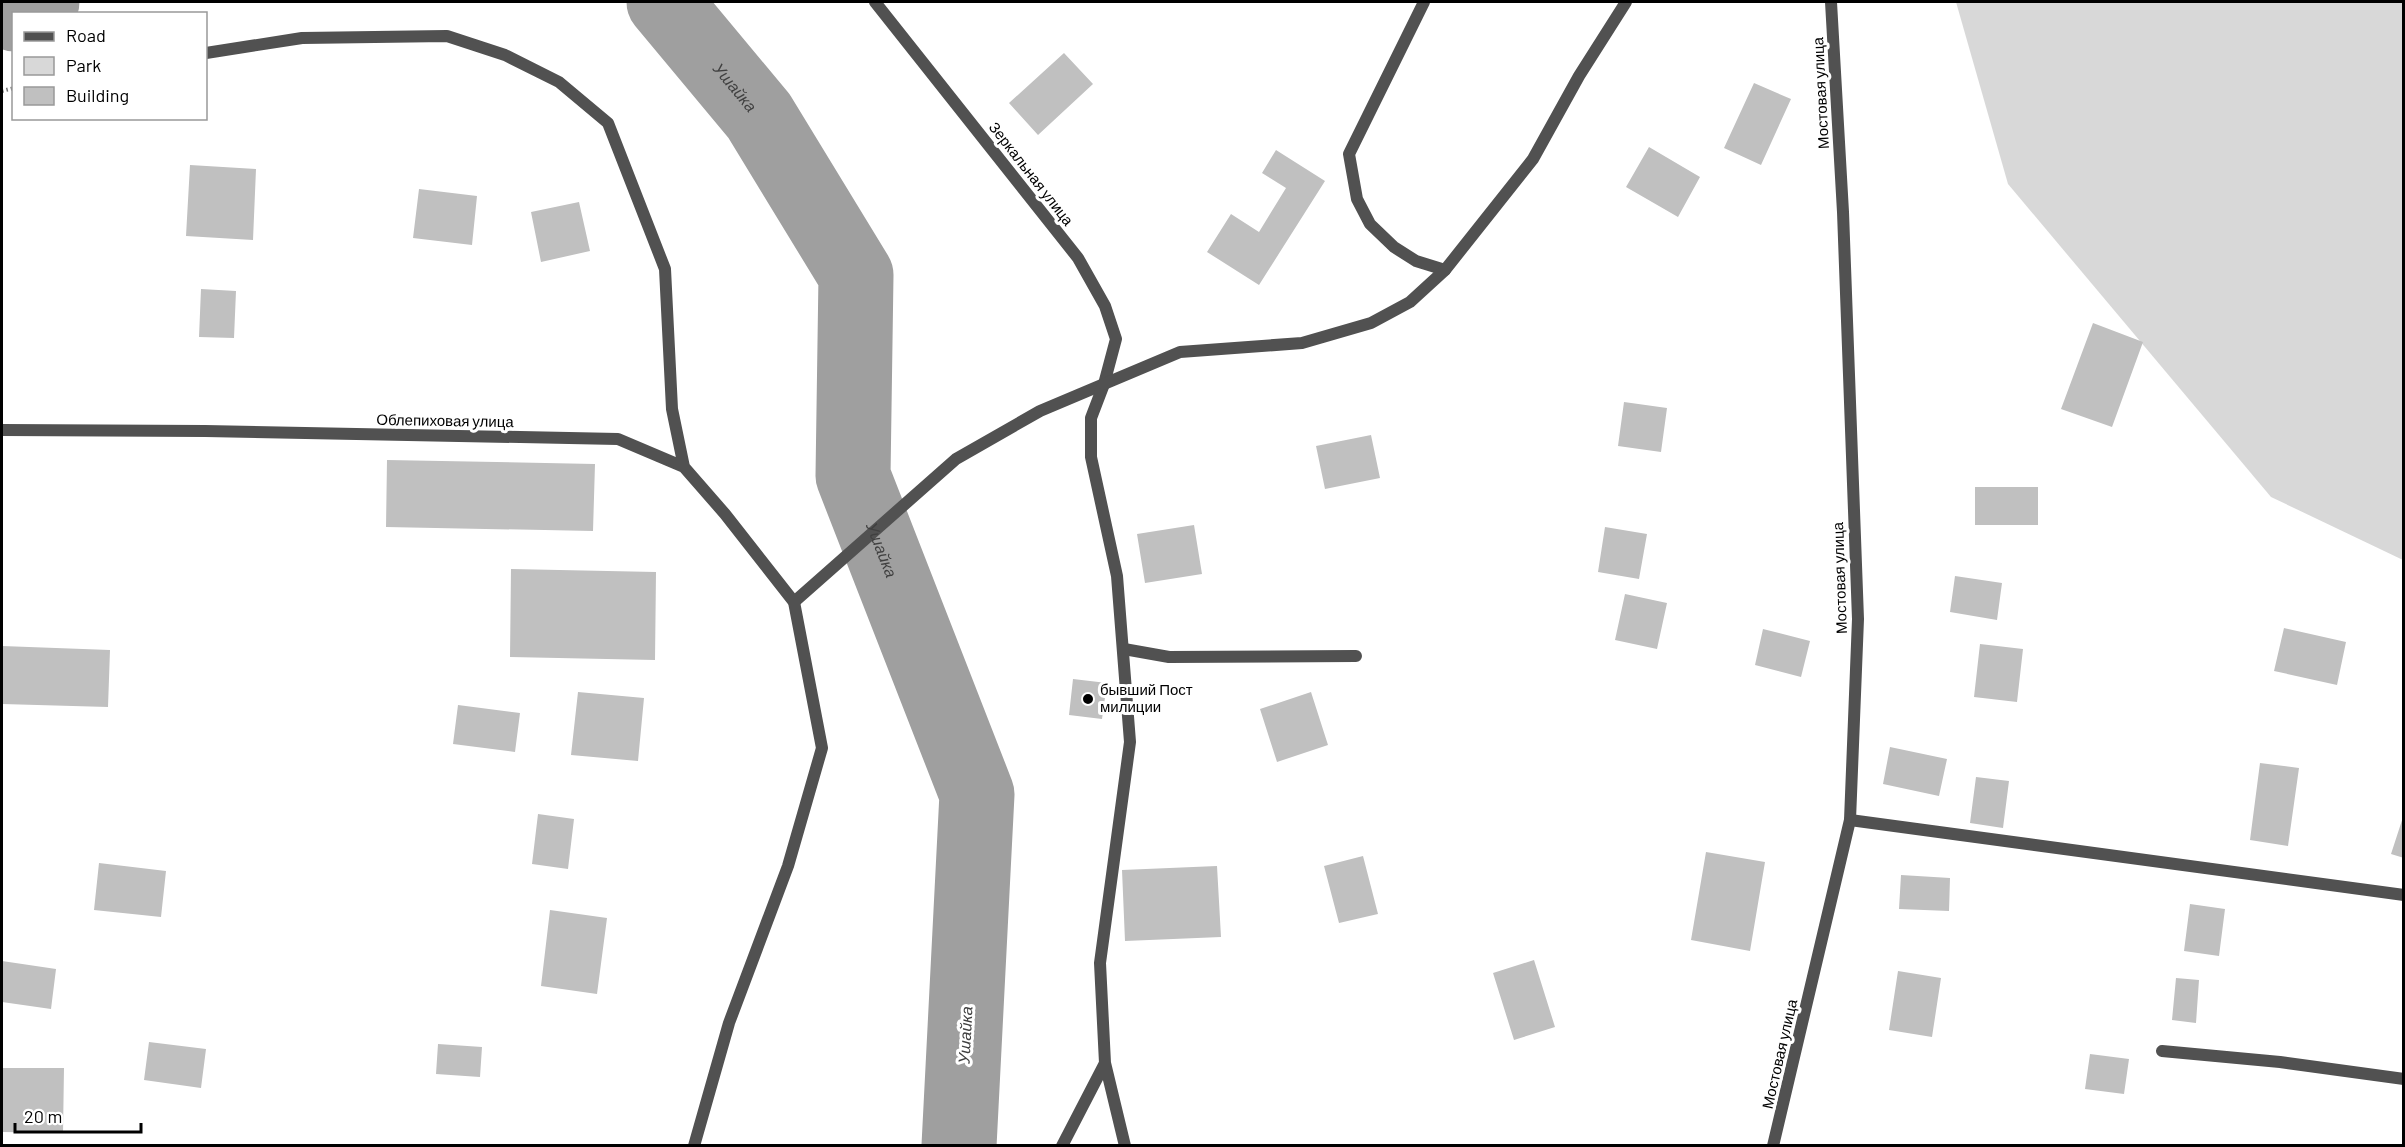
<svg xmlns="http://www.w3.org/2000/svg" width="2405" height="1147" font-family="Barlow,sans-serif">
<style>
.green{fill:#d8d8d8}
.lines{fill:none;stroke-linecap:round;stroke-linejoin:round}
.river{stroke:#9f9f9f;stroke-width:75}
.building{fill:#c0c0c0}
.path{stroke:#737373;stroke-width:4;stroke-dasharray:1.5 3;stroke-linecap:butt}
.service{stroke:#515151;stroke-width:12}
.pedestrian{stroke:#515151;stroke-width:12}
.minor{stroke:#515151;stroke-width:12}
.tertiary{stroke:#515151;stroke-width:12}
.poi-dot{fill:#000;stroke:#fff;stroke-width:2}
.labels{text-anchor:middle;stroke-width:6;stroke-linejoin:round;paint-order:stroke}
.street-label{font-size:15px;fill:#000;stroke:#fff}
.poi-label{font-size:15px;fill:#000;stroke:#fff;text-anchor:start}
.water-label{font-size:16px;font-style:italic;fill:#404040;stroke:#fff}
</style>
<rect width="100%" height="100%" fill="#fff"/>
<!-- green -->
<path class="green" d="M1956,2H2403V560L2271,497L2008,184Z"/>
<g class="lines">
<!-- river -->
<g class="river">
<path id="s1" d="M664,2L759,116L856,275L853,476L977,794L959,1146"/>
<path d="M14,14L42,2"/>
</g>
</g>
<!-- building -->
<path class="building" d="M1064,53L1093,84L1038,135L1009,103Z
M1754,83L1791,99L1761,165L1724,148Z
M1649,147L1700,177L1678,217L1626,187Z
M1276,150L1325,181L1259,285L1207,252L1231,214L1259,232L1286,188L1262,173Z
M190,165L256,169L253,240L186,236Z
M419,189L477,196L472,245L413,238Z
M579,202L590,251L541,262L531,212Z
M201,289L236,291L234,338L199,337Z
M2093,323L2143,342L2112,427L2061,409Z
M1624,402L1667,408L1661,452L1618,446Z
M1371,435L1380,478L1325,489L1316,446Z
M387,460L595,464L593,531L386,527Z
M1975,487H2038V525H1975Z
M1194,525L1202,574L1145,583L1137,534Z
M1605,527L1647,534L1639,579L1598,572Z
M511,569L656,572L655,660L510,657Z
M1955,576L2002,583L1997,620L1950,612Z
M1625,594L1667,603L1657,649L1615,640Z
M2284,628L2346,642L2337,685L2274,671Z
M1763,629L1810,641L1801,677L1755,665Z
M1980,644L2023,649L2017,702L1974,697Z
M2,646L110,650L108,707L2,704Z
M1073,679L1107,683L1102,719L1069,715Z
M578,692L644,698L638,761L571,755Z
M1311,692L1328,745L1277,762L1260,709Z
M458,705L520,713L515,752L453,744Z
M1890,747L1947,759L1939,796L1883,784Z
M2260,763L2299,768L2288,846L2250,840Z
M1976,777L2009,781L2003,828L1970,823Z
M538,814L574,819L568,869L532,864Z
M2404,814V858L2391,854Z
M1706,852L1765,862L1750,951L1691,940Z
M1363,856L1378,914L1339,923L1324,866Z
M99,863L166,871L161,917L94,910Z
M1217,866L1221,937L1125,941L1122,870Z
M1901,875L1950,878L1949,911L1899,909Z
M2190,904L2225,909L2219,956L2184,951Z
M550,910L607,918L597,994L541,986Z
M1534,960L1555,1027L1514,1040L1493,973Z
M2,961L56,969L51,1009L2,1002Z
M1898,971L1941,978L1932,1037L1889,1030Z
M2176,978L2199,980L2196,1023L2172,1020Z
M149,1042L206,1049L201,1088L144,1080Z
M438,1044L482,1047L480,1077L436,1074Z
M2090,1054L2129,1059L2124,1094L2085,1089Z
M2,1068H64L63,1133L2,1132Z"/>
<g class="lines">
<!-- path -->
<path class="path" d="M2,91L14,88"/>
<!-- service -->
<path class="service" d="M1424,2L1349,154L1357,199L1370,224L1394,247L1416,261L1445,270
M1124,649L1169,657L1356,656"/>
<!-- pedestrian -->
<path class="pedestrian" d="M794,602L956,459L1040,411L1104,384"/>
<!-- minor -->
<path class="minor" d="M875,2L1078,258L1105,306L1116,339L1104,384L1091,418V457L1117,576L1130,742L1100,963L1105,1063L1125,1146
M206,53L302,38L447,36L505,55L559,82L608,123L665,269L672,409L684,467
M2,430L205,431L618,439L684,467L725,514L794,602L822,748L788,866L729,1023L694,1146
M1850,820L2404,895
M2162,1051L2280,1062L2404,1079
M1062,1146L1105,1063"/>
<!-- tertiary -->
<path class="tertiary" d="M1104,384L1180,352L1302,343L1371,323L1410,302L1445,270L1533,159L1579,76L1626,2
M1773,1146L1850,820L1858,619L1843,212L1831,2"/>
</g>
<!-- markers -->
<circle class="poi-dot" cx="1088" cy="699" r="6"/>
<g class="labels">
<!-- street labels -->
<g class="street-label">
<text transform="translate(1821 93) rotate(-93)" y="5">Мостовая улица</text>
<text transform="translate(1031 174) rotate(52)" y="5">Зеркальная улица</text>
<text transform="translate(445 421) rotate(1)" y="5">Облепиховая улица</text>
<text transform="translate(1840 578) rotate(-92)" y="5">Мостовая улица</text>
<text transform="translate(1780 1054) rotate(-77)" y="5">Мостовая улица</text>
</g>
<!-- poi labels -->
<g class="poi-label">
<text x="1100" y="695">бывший Пост<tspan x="1100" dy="17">милиции</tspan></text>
</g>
<!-- water labels -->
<g class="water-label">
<text dy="6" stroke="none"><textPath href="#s1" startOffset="111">Ушайка</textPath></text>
<text dy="6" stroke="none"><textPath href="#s1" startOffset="615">Ушайка</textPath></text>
<text transform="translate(965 1035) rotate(-87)" y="6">Ушайка</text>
</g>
</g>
<!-- border -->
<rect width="2405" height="1147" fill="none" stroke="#000000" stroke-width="6"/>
<!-- legend -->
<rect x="12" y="12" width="195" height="108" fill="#ffffff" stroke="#999999" stroke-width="1.5"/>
<rect x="24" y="32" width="30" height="9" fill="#515151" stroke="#999999" stroke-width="1.5"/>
<text x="66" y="42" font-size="18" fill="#000000">Road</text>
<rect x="24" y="57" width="30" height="18" fill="#d8d8d8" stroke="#999999" stroke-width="1.5"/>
<text x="66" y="72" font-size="18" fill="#000000">Park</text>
<rect x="24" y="87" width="30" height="18" fill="#c0c0c0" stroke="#999999" stroke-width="1.5"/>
<text x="66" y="102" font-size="18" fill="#000000">Building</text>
<!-- scale -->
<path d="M15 1123v9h126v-9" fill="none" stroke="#000000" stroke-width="3"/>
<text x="24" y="1123" font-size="18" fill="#000000" stroke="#ffffff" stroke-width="4.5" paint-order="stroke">20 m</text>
</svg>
